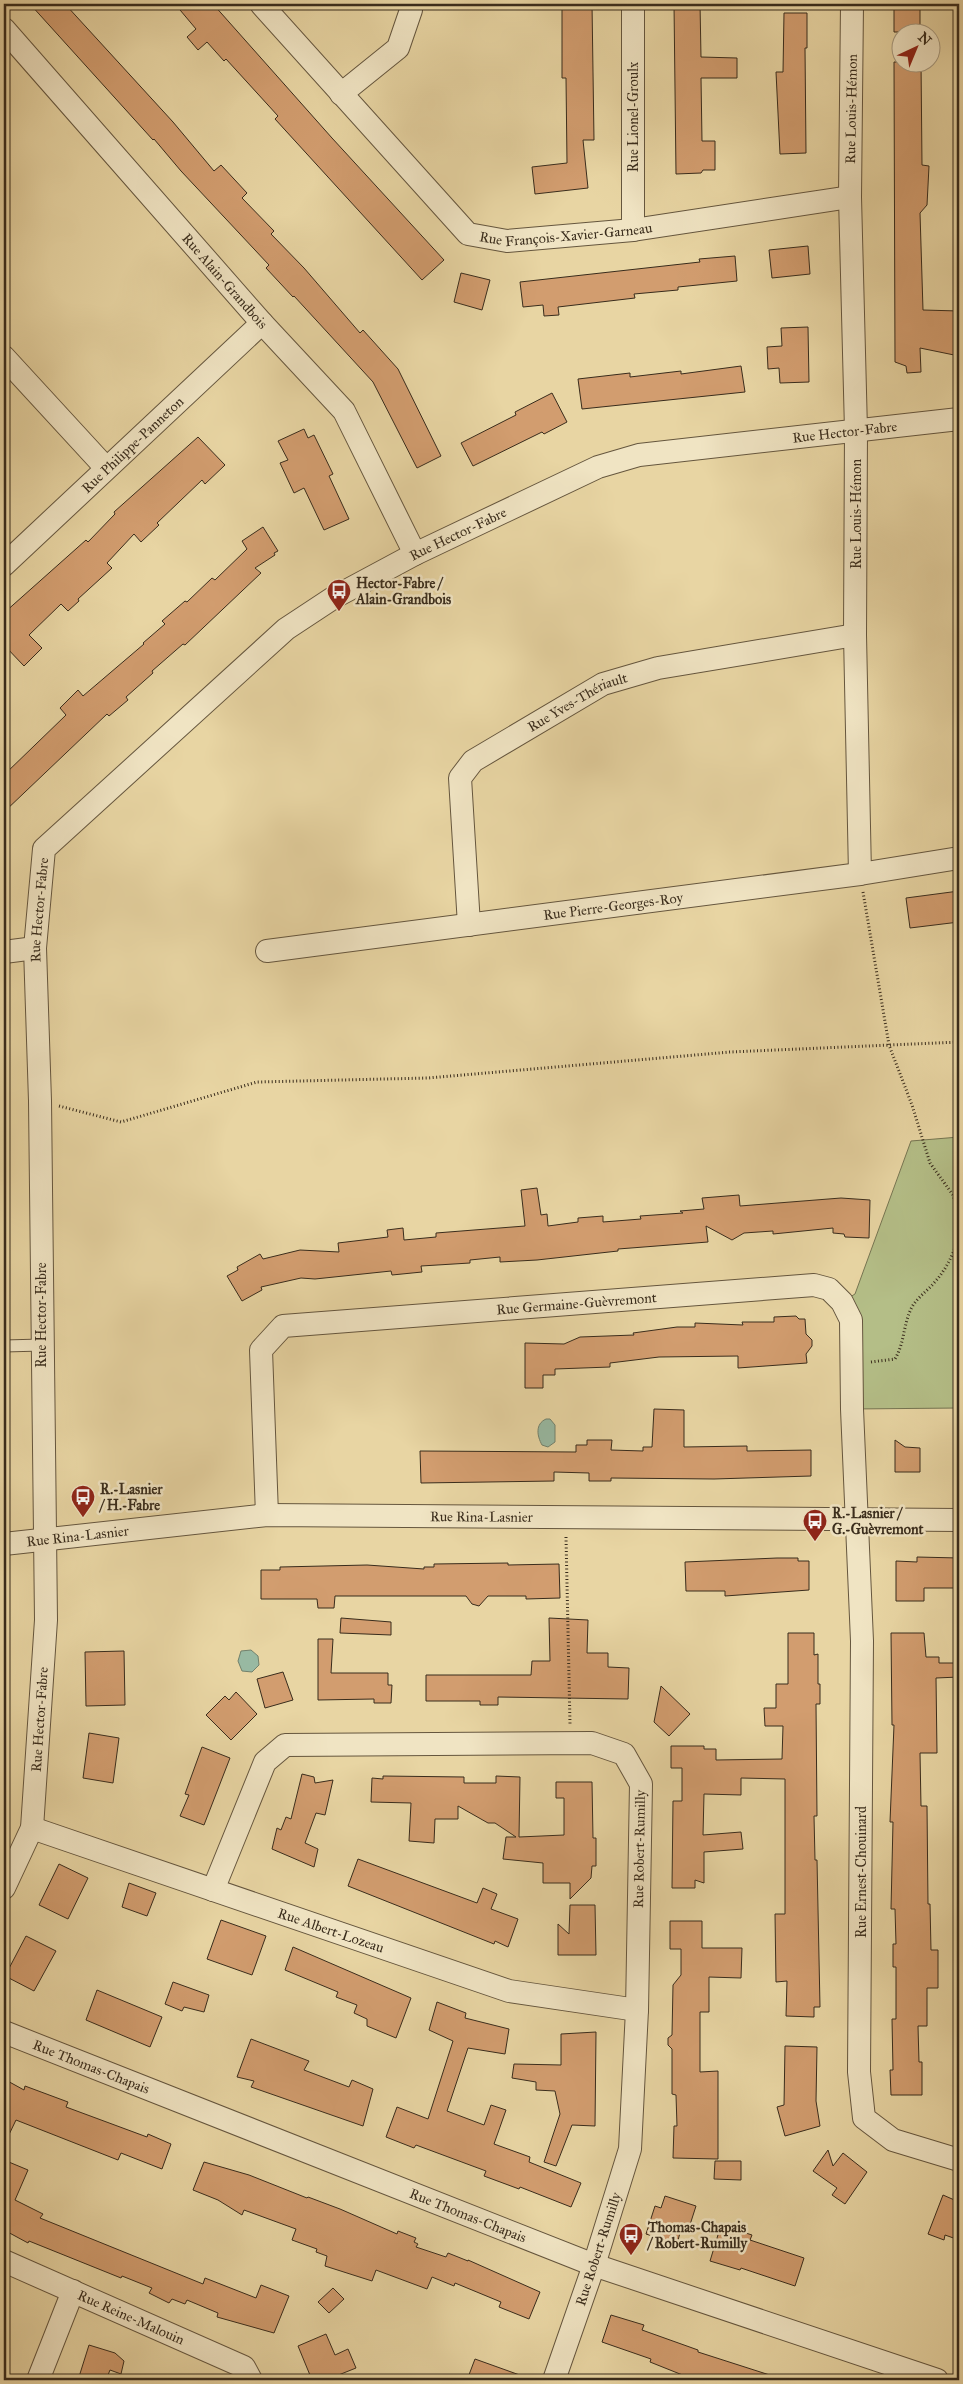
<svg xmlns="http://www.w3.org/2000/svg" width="963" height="2384" font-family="'IM FELL Great Primer',serif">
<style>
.green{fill:#b4be87;stroke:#767552}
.water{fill:#98b9a2;stroke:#72816c}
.building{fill:#d29d6f;stroke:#392c1c}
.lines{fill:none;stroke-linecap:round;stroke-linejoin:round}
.service-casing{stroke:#65563e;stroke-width:13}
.minor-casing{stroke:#65563e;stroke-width:24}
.path{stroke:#392c1c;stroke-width:3;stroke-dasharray:1 2.5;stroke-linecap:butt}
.service{stroke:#f0e4c3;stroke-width:11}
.minor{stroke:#f0e4c3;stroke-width:22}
.labels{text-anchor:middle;stroke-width:5;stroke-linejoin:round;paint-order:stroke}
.street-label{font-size:14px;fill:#392c1c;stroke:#f0e4c3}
.poi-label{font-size:14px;font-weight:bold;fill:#392c1c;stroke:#f0e4c3;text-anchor:start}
</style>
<rect width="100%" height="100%" fill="#e8d5a3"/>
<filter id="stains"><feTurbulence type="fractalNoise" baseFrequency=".004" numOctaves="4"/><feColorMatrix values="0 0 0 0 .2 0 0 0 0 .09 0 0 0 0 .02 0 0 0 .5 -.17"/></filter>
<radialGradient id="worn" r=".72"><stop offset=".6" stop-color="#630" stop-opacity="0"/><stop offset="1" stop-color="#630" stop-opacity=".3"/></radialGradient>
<!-- green -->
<path class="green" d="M959,1137V1408L852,1409L842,1302L855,1294L911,1141Z"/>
<!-- water -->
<path class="water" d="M546,1419H550L555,1425V1442L548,1447L542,1445C537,1436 535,1424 546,1419Z
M251,1650L258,1656L259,1665L252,1672L242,1671L238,1661L241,1651Z"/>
<!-- building -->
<path class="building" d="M30,4H65L173,122L214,171L221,165L247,193L242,198L274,231L271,234L304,268L360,333L363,330L398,369L441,456L417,468L373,382L294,296L293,297L266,268L269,265L181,171L154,139L153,140Z
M175,4H213L332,138L444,260L422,280L275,119L278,116L226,59L224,61L207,42L198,50L187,37L196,29Z
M562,4H592L594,140H583L588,188L535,194L532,167L567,163L566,78H562Z
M674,4H700L701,57L737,58V78H701L702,141H715V170H703L701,173L676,174Z
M894,4H920V32H894Z
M784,13H807V48H805L806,153L780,154L776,72H783Z
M894,62H921L922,165L929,166L927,205L920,213L923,310L959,311V356L920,348L921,372L907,373L906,366L895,362Z
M808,246L810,274L772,278L769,250Z
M735,256L737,281L678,287V290L634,294L635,298L558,307L559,315L544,316L543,305L523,307L520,282L700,262L699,259Z
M461,273L490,280L482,310L454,302Z
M808,327L809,382L780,383L779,368L768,369L767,347L782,346L781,328Z
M741,366L745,392L582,409L578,379L630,373V377L681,371V374Z
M552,393L567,422L544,434L542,432L473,466L461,443L516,415L515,412Z
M304,429L308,438L314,435L333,474L329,476L349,519L324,530L304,488L294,493L280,463L288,460L278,441Z
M198,437L225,465L205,484L202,480L157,523L159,525L141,542L134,534L107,563L112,568L78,599L79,601L68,611L61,604L29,635L42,648L24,666L4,645V613L86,540L88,542L115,514L114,512Z
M263,527L278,551L274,553L275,555L255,568L261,573L185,645L183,644L152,671L153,673L126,697L128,700L109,716L107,714L4,812V775L66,715L60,708L78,690L83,696L144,644L143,643L165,624L162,621L185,601L187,602L212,578L215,580L247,549L242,541Z
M959,891V922L910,928L906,898Z
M537,1188L541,1215L547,1214L548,1226L578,1222V1218L603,1216V1222L641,1219L640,1216L683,1213L680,1211L704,1209L702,1198L739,1195L740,1206L841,1198L870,1200L869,1238L845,1237L844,1234L833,1233V1228L773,1234V1231L744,1233L732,1240L706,1226L708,1242L618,1249V1251L537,1260L500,1262V1257L470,1260V1263L421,1266L422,1272L392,1275L391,1271L315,1279L301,1278L261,1287L262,1290L242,1301L227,1276L238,1270L237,1267L260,1254L263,1259L300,1250L339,1252L338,1243L388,1237L387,1230L403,1228L404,1240L436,1237V1233L525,1226L521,1190Z
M796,1316L799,1319H805L806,1334L812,1340V1346L806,1354L807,1363L738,1368V1356L659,1357L610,1363V1367L555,1369V1375H543V1388H525V1343L564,1344L580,1337L634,1335L633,1333L677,1327H695V1323L743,1325L742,1322H774V1317Z
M654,1409L684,1410V1447L747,1446V1451L811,1450V1476L714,1479L611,1478V1481H589V1473L554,1472V1481L421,1483L420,1451L576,1452V1445H587V1440H612L611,1450L643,1451V1447H652Z
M895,1440L905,1447L920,1448V1472H895Z
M917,1557L959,1558V1588H924V1601H896V1561L917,1562Z
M777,1558H798V1561H809V1590L725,1596V1591H686L685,1562Z
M508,1563V1565L559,1564L560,1598L526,1599V1596H488L479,1606L472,1604L466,1596H335L334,1608H318L317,1599H261V1570H280V1567L367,1565L424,1569V1567H434V1564Z
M341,1618L391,1622V1635L340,1633Z
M549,1618L588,1620L587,1653H608V1667L629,1668L628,1699L498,1697V1705H480V1701H426V1675H531L532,1661H550Z
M788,1633H814V1655L818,1654V1684H820V1704H816L817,1816H814L815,1860H817L820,2007H814V2017L786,2016L787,1981L776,1982L775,1914H785V1779L741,1778V1795L704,1794L703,1835L741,1832L743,1849L704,1852V1883L695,1880V1888H672L673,1801H682V1768H671V1746H704V1749H716V1760L782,1759L783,1726H765L764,1708H776V1684H788Z
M891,1633H924L926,1657H939V1663H959V1677L936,1678L937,1753H920L921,1806H927L928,1904H930L931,1950H938V1988H927V2026H918L919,2062H922V2095H891L890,2070H893L892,2019H896V1967H893V1944H896L895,1909H891L893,1822H890L894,1725H892Z
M318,1639H333L331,1673H388V1685H392L391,1703H374V1699L318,1700Z
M124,1651L125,1705L86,1706L85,1652Z
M283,1672L293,1700L265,1708L257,1679Z
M661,1686L690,1714L669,1736L654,1722Z
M236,1692L257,1714L231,1740L206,1715L225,1696L229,1700Z
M89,1733L119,1738L113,1783L83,1778Z
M202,1747L230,1758L204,1825L180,1816L189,1795L185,1794Z
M302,1774L314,1777L315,1783L333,1780L325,1815L316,1813L305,1843L318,1849L314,1867L272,1849L277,1828L281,1830L286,1817L291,1819Z
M383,1776L464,1777V1783H496V1776L520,1777L519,1837L564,1835V1798H556V1782H592L593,1838H596V1866H592L591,1878L570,1899V1883H543V1863L503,1859L506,1837H516L495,1823H488L458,1806V1819H435L434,1843L409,1841L411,1803L371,1802L372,1778L383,1779Z
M358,1859L477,1903L483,1888L497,1894L491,1909L518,1919L508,1947L495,1941L494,1944L348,1886Z
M59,1864L88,1878L68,1919L39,1905Z
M129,1883L156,1893L147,1916L122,1907Z
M570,1905H595L596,1955H558V1924L569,1934Z
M221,1920L266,1936L252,1975L207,1959Z
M670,1921H702V1948H742L741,1978L709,1977V2012H700V2072L718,2071V2159L673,2158L674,2126H677L676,2095L672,2094V2049L668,2045V2038L672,2035L673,1985L681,1975V1949H670Z
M26,1936L56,1951L34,1991L5,1976Z
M293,1947L411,1998L396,2038L367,2026V2019L354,2013L357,2005L336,1997L338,1992L285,1970Z
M173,1982L209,1995L204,2012L184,2007L182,2011L165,2004Z
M97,1990L162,2017L150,2047L86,2020Z
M437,2002L466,2013L465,2018L509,2029L505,2054L468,2048L447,2111L484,2125L491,2105L506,2110L494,2144L530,2157L529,2162L581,2183L571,2207L520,2187L519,2189L484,2176L486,2171L416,2145L414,2148L386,2137L397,2107L428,2119L453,2041L429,2030Z
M596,2032L595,2126L572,2125L556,2166L544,2162L560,2114L555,2091L536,2090V2082L512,2078L514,2064L561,2065V2034Z
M251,2039L309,2061L304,2070L349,2087L352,2080L373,2089L363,2126L251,2087L254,2081L237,2077Z
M785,2046L817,2047L816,2101L820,2126L785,2136L777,2107L784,2105Z
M4,2079L24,2090L25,2086L68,2102L66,2107L147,2137L148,2134L171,2144L162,2169L121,2153L118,2160L16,2120L4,2145Z
M828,2150L833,2166L843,2153L867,2172L845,2204L832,2195L837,2188L813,2171Z
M4,2160L28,2170L15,2200L43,2214L40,2218L203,2284L205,2278L256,2298L261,2285L289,2296L274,2333L217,2317L218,2313L187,2300L185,2304L172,2299L169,2303L149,2293L152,2288L122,2276L121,2278L29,2241L28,2243L4,2230Z
M715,2161H741V2180L714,2179Z
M204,2162L249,2175L307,2198L308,2197L340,2209L397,2234L398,2231L416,2238L414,2242L418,2244L416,2247L446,2257L448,2253L468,2261V2260L540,2292L529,2319L499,2307L501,2302L455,2283L454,2286L432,2277L427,2289L376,2270L372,2281L325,2266L327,2256L316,2252L317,2249L292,2240L296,2229L244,2210L242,2215L218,2200L193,2190Z
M943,2195L959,2202V2240L945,2235L944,2240L928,2234Z
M665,2196L696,2206L688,2231L681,2229L677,2244L646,2234L655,2206L661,2208Z
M721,2225L752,2235L750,2240L804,2258L795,2286L741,2268L740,2270L710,2261Z
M333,2288L344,2299L329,2313L318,2302Z
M611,2315L644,2325L642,2330L698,2350V2352L779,2378L778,2380H695L650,2362L651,2359L602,2342Z
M326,2334L335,2355L348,2349L356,2368L326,2380H312L298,2346Z
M89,2345L115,2353L124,2361L121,2374L110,2370L106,2380H78Z
M475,2359L528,2378V2380H467Z"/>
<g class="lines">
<defs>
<path id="service" d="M4,1346L42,1345"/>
<g id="minor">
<path id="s1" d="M261,4L468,234L507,241L633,230L850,197"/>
<path d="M633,4V230"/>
<path d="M852,4L850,197L856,430L855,635L860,874"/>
<path id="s2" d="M4,29L262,323L344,411L415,554"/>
<path d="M341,94L398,48L411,10V4"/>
<path d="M4,357L106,468"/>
<path id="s3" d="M4,565L262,323"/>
<path id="s4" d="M469,925L460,778L473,761L603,684L658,668L855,635"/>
<path id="s5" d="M267,951L860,874L959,858"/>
<path d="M4,952L35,948"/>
<path id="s6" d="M267,1515L261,1350L283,1326L814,1285L829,1289L842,1302L851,1320L852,1409L862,1641L859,2072L864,2118L893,2140L959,2160"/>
<path id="s7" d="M4,1544L267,1515L959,1520"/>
<path id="s8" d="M32,1828L509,1991L637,2010"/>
<path id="s9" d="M4,1888L32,1828L46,1620L40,1101L35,948L44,849L286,629L333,598L415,554L598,467L639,455L959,419"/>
<path d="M213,1890L265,1762L285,1745L592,1743L624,1754L641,1784L637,2010L630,2149L594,2265L554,2380"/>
<path id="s10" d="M4,2032L594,2265L937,2380"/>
<path id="s11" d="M4,2261L244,2367L251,2380"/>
<path d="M38,2380L73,2291"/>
</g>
</defs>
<!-- service casing -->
<use href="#service" class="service-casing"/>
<!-- minor casing -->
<use href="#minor" class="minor-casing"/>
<!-- path -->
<path class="path" d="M863,892L889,1045L912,1105L930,1163L953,1195L959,1214
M59,1106L121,1122L257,1082L428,1078L730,1052L959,1042
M871,1362L895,1359C905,1342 903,1324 912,1307C917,1298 926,1292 933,1284C947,1269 955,1252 959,1233
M566,1537L570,1724"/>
<!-- service -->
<use href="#service" class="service"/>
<!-- minor -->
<use href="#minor" class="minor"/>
</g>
<!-- icons -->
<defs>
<symbol id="bus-pin" viewBox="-11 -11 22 30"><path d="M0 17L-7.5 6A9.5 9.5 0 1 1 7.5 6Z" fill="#8f2418" stroke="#f0e4c3"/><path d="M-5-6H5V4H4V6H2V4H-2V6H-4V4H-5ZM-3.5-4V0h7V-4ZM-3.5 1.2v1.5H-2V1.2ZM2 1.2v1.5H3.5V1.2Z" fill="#fff"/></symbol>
</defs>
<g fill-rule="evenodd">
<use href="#bus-pin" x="325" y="577" width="28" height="38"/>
<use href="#bus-pin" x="69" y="1483" width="28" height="38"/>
<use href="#bus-pin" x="801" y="1507" width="28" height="38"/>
<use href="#bus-pin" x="617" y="2221" width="28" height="38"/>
</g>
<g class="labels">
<!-- street labels -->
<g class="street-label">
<text transform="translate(851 109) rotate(-89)" y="5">Rue Louis-Hémon</text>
<text transform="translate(633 117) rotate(-90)" y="5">Rue Lionel-Groulx</text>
<text dy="5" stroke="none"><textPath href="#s1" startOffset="408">Rue François-Xavier-Garneau</textPath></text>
<text dy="5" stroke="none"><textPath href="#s2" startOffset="335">Rue Alain-Grandbois</textPath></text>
<text dy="5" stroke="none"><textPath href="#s9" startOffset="1975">Rue Hector-Fabre</textPath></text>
<text dy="5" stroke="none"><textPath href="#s3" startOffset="176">Rue Philippe-Panneton</textPath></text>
<text transform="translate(856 514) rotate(-90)" y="5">Rue Louis-Hémon</text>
<text dy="5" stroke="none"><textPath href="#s9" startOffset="1570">Rue Hector-Fabre</textPath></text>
<text dy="5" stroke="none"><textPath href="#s4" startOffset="289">Rue Yves-Thériault</textPath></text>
<text dy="5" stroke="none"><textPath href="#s5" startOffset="349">Rue Pierre-Georges-Roy</textPath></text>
<text dy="5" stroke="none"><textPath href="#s9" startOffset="985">Rue Hector-Fabre</textPath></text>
<text dy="5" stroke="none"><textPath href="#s6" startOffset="492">Rue Germaine-Guèvremont</textPath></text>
<text transform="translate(41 1315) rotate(-90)" y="5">Rue Hector-Fabre</text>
<text dy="5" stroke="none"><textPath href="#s7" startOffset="479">Rue Rina-Lasnier</textPath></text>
<text dy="5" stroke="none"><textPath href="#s7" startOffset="74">Rue Rina-Lasnier</textPath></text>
<text dy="5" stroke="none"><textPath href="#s9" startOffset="175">Rue Hector-Fabre</textPath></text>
<text transform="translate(639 1849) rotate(-89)" y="5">Rue Robert-Rumilly</text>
<text transform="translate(861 1872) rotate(-90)" y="5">Rue Ernest-Chouinard</text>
<text dy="5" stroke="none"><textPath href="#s8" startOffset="316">Rue Albert-Lozeau</textPath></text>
<text dy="5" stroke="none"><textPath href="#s10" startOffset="94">Rue Thomas-Chapais</textPath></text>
<text dy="5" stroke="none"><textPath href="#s10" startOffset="499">Rue Thomas-Chapais</textPath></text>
<text transform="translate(598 2249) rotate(-72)" y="5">Rue Robert-Rumilly</text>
<text dy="5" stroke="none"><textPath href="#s11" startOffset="139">Rue Reine-Malouin</textPath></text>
</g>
<!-- poi labels -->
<g class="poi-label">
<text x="356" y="588">Hector-Fabre /<tspan x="356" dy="16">Alain-Grandbois</tspan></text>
<text x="100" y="1494">R.-Lasnier<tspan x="100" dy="16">/ H.-Fabre</tspan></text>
<text x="832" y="1518">R.-Lasnier /<tspan x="832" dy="16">G.-Guèvremont</tspan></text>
<text x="648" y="2232">Thomas-Chapais<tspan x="648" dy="16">/ Robert-Rumilly</tspan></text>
</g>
</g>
<!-- margin -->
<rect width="963" height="2384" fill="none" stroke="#e8d5a3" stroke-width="20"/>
<rect x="5" y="5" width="953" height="2374" fill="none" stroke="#392c1c" stroke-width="2.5"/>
<rect x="10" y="10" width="943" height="2364" fill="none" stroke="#392c1c"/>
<!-- north arrow -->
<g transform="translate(916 48) rotate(44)"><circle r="24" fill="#f0e4c3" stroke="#a79a80"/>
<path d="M0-4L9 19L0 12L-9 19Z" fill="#8f2418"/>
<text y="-8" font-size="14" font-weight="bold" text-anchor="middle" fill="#392c1c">N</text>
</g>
<rect width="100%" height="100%" filter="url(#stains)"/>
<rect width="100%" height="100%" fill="url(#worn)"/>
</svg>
